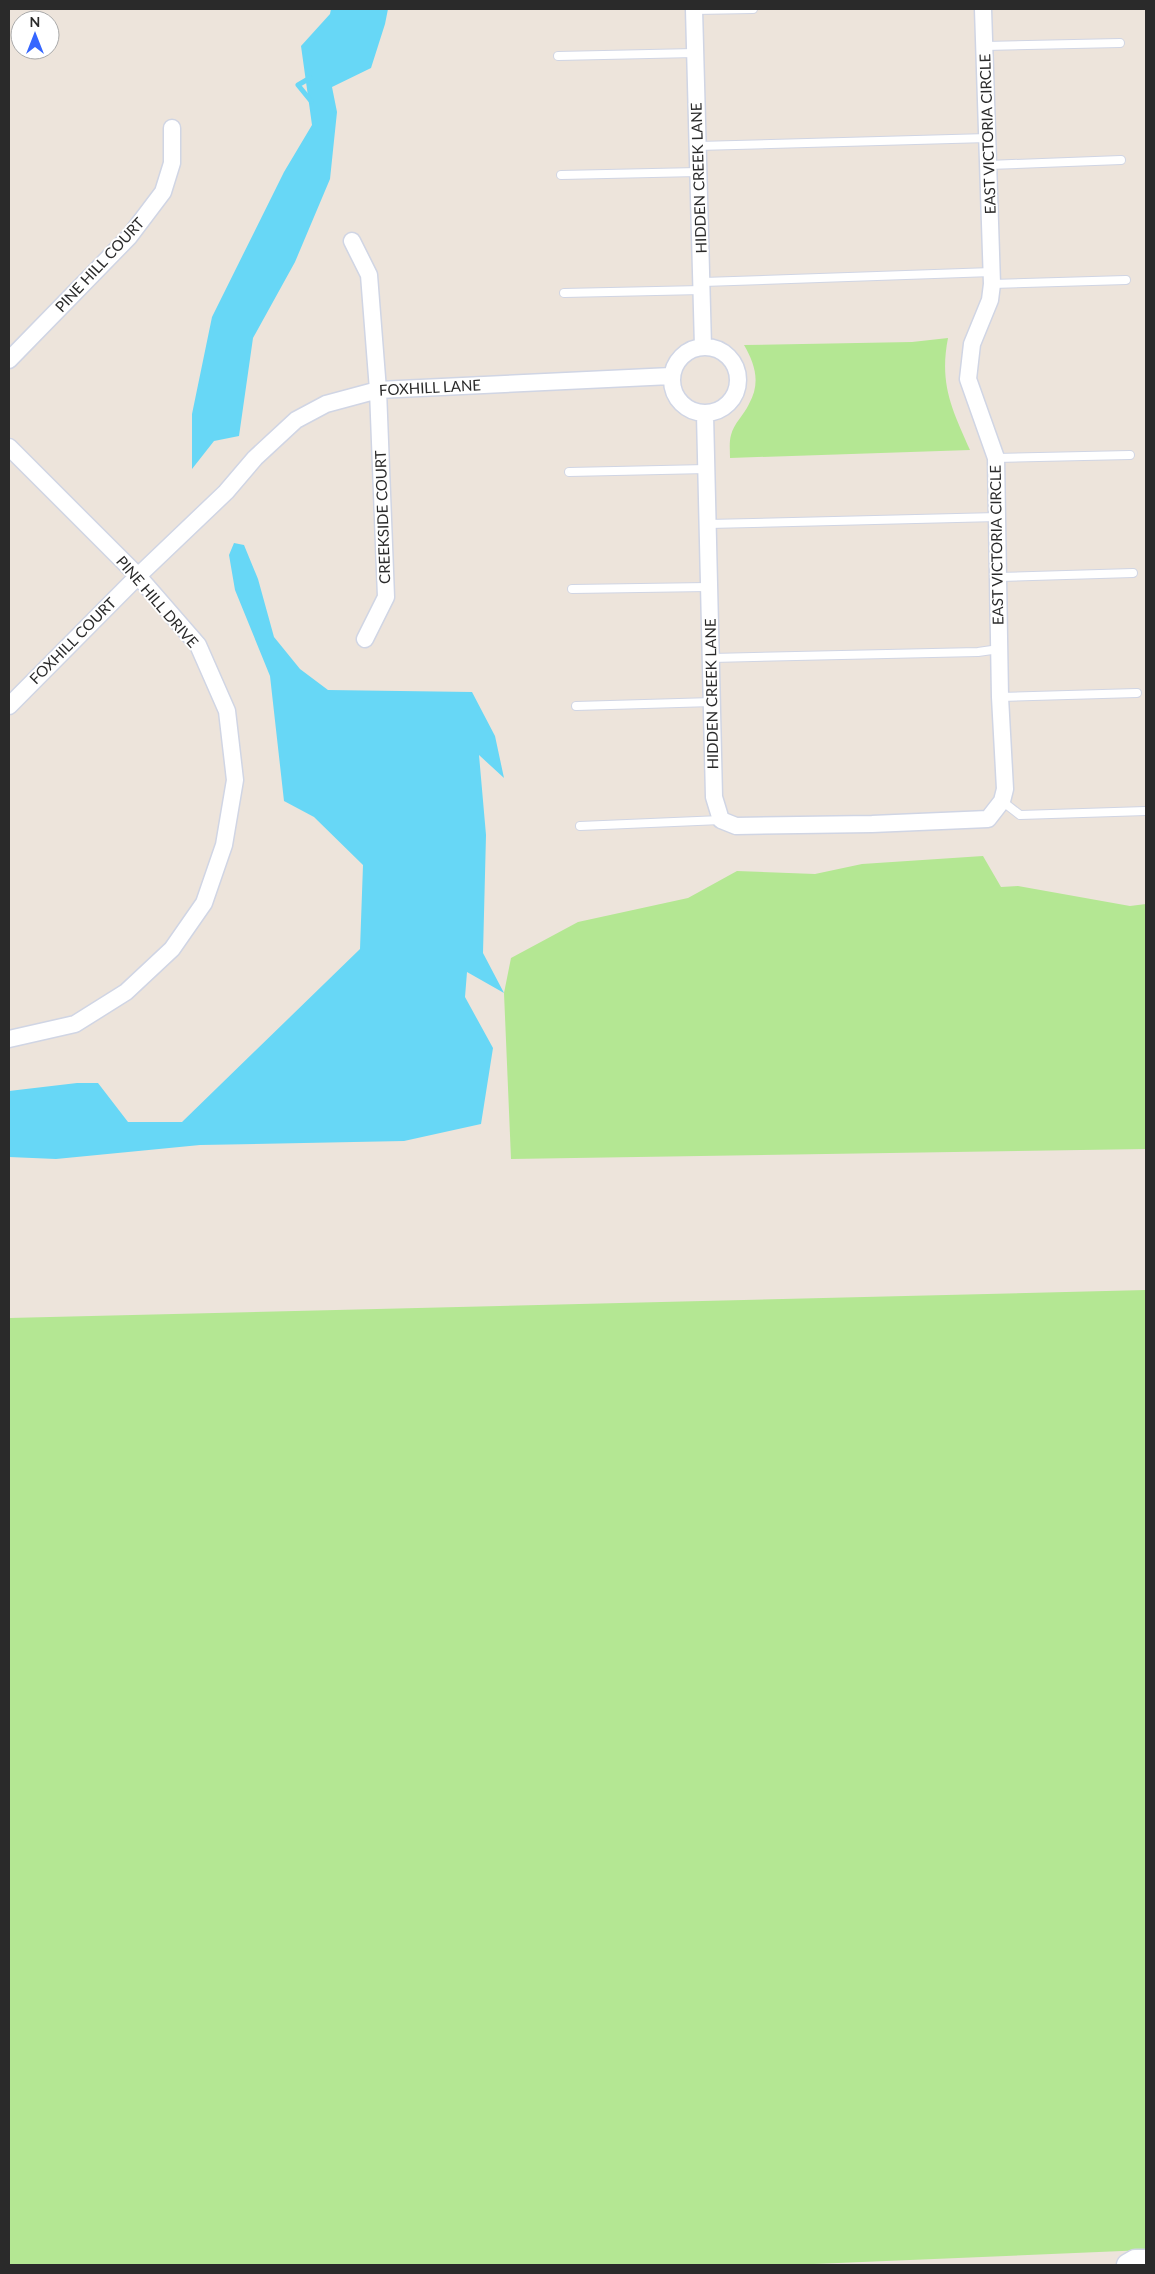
<svg xmlns="http://www.w3.org/2000/svg" width="1155" height="2274" font-family="Lato,sans-serif">
<style>
.green{fill:#b4e793}
.water{fill:#67d7f6}
.lines{fill:none;stroke-linecap:round;stroke-linejoin:round}
.stream{stroke:#67d7f6;stroke-width:5}
.lane-casing{stroke:#d0d5e4;stroke-width:10}
.street-casing{stroke:#d0d5e4;stroke-width:19}
.secondary-casing{stroke:#d0d5e4;stroke-width:25}
.lane{stroke:#fff;stroke-width:8}
.street{stroke:#fff;stroke-width:16}
.secondary{stroke:#fff;stroke-width:22}
.labels{text-anchor:middle;stroke-width:4;stroke-linejoin:round;paint-order:stroke}
.street-label{font-size:15px;fill:#2a2a2a;stroke:#fff}
</style>
<rect width="100%" height="100%" fill="#ede4db"/>
<!-- green -->
<path class="green" d="M948,338C939,384 952,409 970,450L730,458C730,451 729,442 731,435C734,423 744,415 749,404C761,383 755,364 744,345L912,342Z
M983,856L1001,887L1018,886L1130,906L1146,904V1149L511,1159L504,993L511,958L578,922L688,898L737,871L815,874L862,864Z
M1146,1290V2250L790,2265H9V1318Z"/>
<!-- water -->
<path class="water" d="M331,9H388L385,24L371,68L332,87L337,112L330,179L295,262L253,338L239,436L214,441L192,469V414L212,317L284,172L312,125L301,46L330,14Z
M234,543L244,545L258,579L274,637L300,669L328,690L472,692L495,736L504,778L479,755L486,835L483,953L504,993L467,972L465,997L493,1048L481,1124L404,1141L200,1145L56,1159L9,1157V1091L77,1083H98L128,1122H182L360,949L363,865L314,817L284,801L270,676L235,590L229,555Z"/>
<g class="lines">
<!-- stream -->
<path class="stream" d="M310,78L298,85L311,101"/>
<defs>
<path id="lane" d="M694,10L753,9
M985,46L1120,43
M558,56L695,53
M698,146L988,138
M988,165L1121,160
M561,175L698,172
M703,282L992,272
M992,284L1126,280
M564,293L702,290
M996,458L1130,455
M569,472L707,469
M708,524L998,517
M999,577L1133,573
M572,589L708,587
M712,658L978,652L999,649
M1000,697L1137,693
M576,706L713,702
M1002,801L1020,815L1146,811
M580,826L721,820"/>
<path id="street" d="M694,9L703,347
M352,241L369,275L378,390L386,597L365,639
M672 380a33 33 0 1 1 66 0a33 33 0 1 1-66 0Z
M9,360L129,237L163,192L172,163V128
M705,414L714,797L721,820L736,826L872,824L988,819L1002,801L1005,789L1000,697L996,458L968,379L972,344L990,300L992,284L983,9
M9,447L138,576L198,645L227,711L235,780L224,845L204,903L172,949L126,992L75,1024L9,1039
M9,706L138,576L226,492L255,458L296,420L326,404L378,390L671,376"/>
<path id="secondary" d="M1128,2265L1135,2261H1146"/>
</defs>
<!-- lane casing -->
<use href="#lane" class="lane-casing"/>
<!-- street casing -->
<use href="#street" class="street-casing"/>
<!-- secondary casing -->
<use href="#secondary" class="secondary-casing"/>
<!-- lane -->
<use href="#lane" class="lane"/>
<!-- street -->
<use href="#street" class="street"/>
<!-- secondary -->
<use href="#secondary" class="secondary"/>
</g>
<g class="labels">
<!-- street labels -->
<g class="street-label">
<text transform="translate(988 134) rotate(-92)" y="5">EAST VICTORIA CIRCLE</text>
<text transform="translate(699 178) rotate(-92)" y="5">HIDDEN CREEK LANE</text>
<text transform="translate(100 265) rotate(-47)" y="5">PINE HILL COURT</text>
<text transform="translate(430 388) rotate(-3)" y="5">FOXHILL LANE</text>
<text transform="translate(383 517) rotate(-92)" y="5">CREEKSIDE COURT</text>
<text transform="translate(997 545) rotate(-91)" y="5">EAST VICTORIA CIRCLE</text>
<text transform="translate(157 602) rotate(49)" y="5">PINE HILL DRIVE</text>
<text transform="translate(73 641) rotate(-45)" y="5">FOXHILL COURT</text>
<text transform="translate(712 694) rotate(-91)" y="5">HIDDEN CREEK LANE</text>
</g>
</g>
<!-- border -->
<rect width="1155" height="2274" fill="none" stroke="#2a2a2a" stroke-width="20"/>
<!-- north arrow -->
<g transform="translate(35 35)"><circle r="24" fill="#ffffff" stroke="#aaaaaa"/>
<path d="M0-4L9 19L0 12L-9 19Z" fill="#3566ff"/>
<text y="-8" font-size="14" font-weight="bold" text-anchor="middle" fill="#2a2a2a">N</text>
</g>
</svg>
